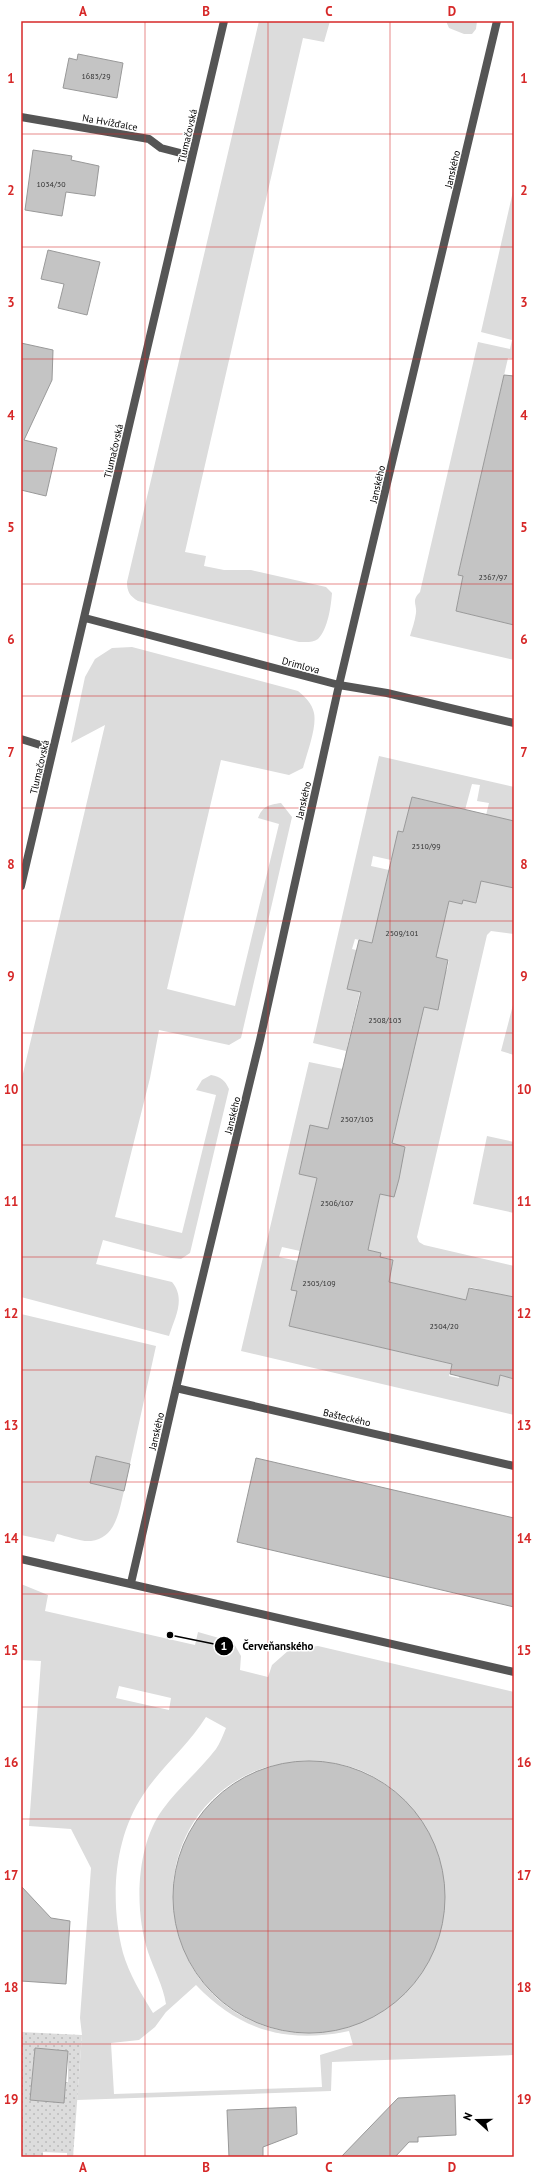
<svg xmlns="http://www.w3.org/2000/svg" width="535" height="2178" font-family="'PT Sans',sans-serif">
<style>
.green{fill:#dcdcdc;fill-rule:evenodd}
.garden{fill:url(#garden-dots);fill-rule:evenodd}
.building{fill:#c4c4c4;stroke:#999}
.lines{fill:none;stroke-linecap:round;stroke-linejoin:round}
.street{stroke:#555;stroke-width:8}
.grid{fill:none;stroke:#d62828;stroke-width:1;stroke-opacity:0.55}
.labels{text-anchor:middle;stroke-width:3;stroke-linejoin:round;paint-order:stroke}
.number-label{font-size:8px;fill:#313131}
.street-label{font-size:10px;fill:#000;stroke:#fff}
.leader{fill:none;stroke:#000;stroke-width:1.5}
.callout-dot{fill:#000;stroke:#fff;stroke-width:1.5}
.mark-label{font-size:12px;text-anchor:middle;font-weight:bold;fill:#fff}
.callout-label{font-size:11px;text-anchor:middle;font-weight:bold;fill:#000;stroke:#fff;stroke-width:3;stroke-linejoin:round;paint-order:stroke}
.neatline{fill:none;stroke:#d62828;stroke-width:1.5}
.grid-label{font-size:13px;text-anchor:middle;font-weight:bold;fill:#d62828}
</style>
<defs>
<pattern id="garden-dots" width="8" height="8" patternUnits="userSpaceOnUse"><rect width="8" height="8" fill="#dcdcdc"/><path d="M2 2h.1M6 6h.1" fill="none" stroke="#bbb" stroke-width="1.8" stroke-linecap="round"/></pattern>
</defs>
<rect width="100%" height="100%" fill="#fff"/>
<!-- green -->
<path class="green" d="M259,21H330L324,42L303,38L185,552L206,556L204,566L224,570H251L326,587L332,593C331,606 328,629 318,639C313,643 305,642 299,642L138,601C130,596 127,592 127,582Z
M446,21H477L476,29L472,34H464L449,28Z
M514,187V359L508,358L458,575L463,576L456,611L514,625V660L410,636C412,629 415,621 416,613C417,604 411,601 420,592L478,342L510,349L512,340L481,332Z
M132,647L298,691C305,697 312,703 314,713C317,727 307,753 303,768L289,775L221,760L167,989L235,1006L279,824L258,818C263,806 268,805 281,803L292,817L241,1038L229,1045L159,1030L150,1078L115,1217L182,1233L216,1095L196,1090L202,1080L211,1075C221,1077 225,1080 229,1089L190,1253L181,1259L171,1258L103,1240L96,1264L172,1282C186,1299 175,1317 169,1336L21,1297V1082L105,725L71,743L85,677L95,659L112,648Z
M379,756L514,787V821L486,815L489,803L477,801L480,785L472,784L465,810L412,797L403,832L391,860L373,856L371,866L389,870L372,943L355,939L352,949L369,953L347,1048L410,1063L424,1007L438,1010L433,967L447,970L449,960L436,957L449,901L461,904L463,900L477,903L478,894L465,891L477,880L514,888V934L491,931L487,935L417,1237L419,1242L424,1245L514,1266V1297L475,1302L478,1289L469,1287L466,1300L383,1281L391,1269L393,1260L380,1257L381,1253L368,1250L380,1194L403,1156L405,1147L392,1143L405,1088L328,1129L301,1164L299,1174L317,1178L300,1251L282,1247L279,1257L298,1261L291,1290L297,1291L289,1326L452,1364L449,1376L459,1378L462,1366L498,1385L500,1375L514,1379V1415L241,1351L309,1062L343,1069L346,1051L313,1043Z
M514,1001V1055L501,1051Z
M487,1136L514,1142V1213L473,1204Z
M21,1314L156,1346L130,1464L97,1456L90,1483L124,1491C119,1511 116,1538 91,1541C81,1542 67,1536 57,1534L54,1542L21,1535Z
M21,1584L48,1595L45,1611L195,1645L198,1632L233,1642L241,1656L240,1670L268,1677L272,1665L289,1650L318,1646L514,1692V2055L332,2062L331,2091L77,2100L82,2035L80,2018L91,1868L71,1829L29,1826L41,1661L21,1660ZM119,1686L171,1698L169,1710L116,1698ZM206,1717L226,1728C223,1735 220,1743 216,1749C200,1770 179,1787 163,1809C136,1845 134,1910 148,1952C154,1970 163,1985 166,2004L153,2013C142,1995 129,1974 123,1953C110,1902 113,1840 143,1795C161,1767 188,1746 206,1717ZM305,1761C324,1762 342,1763 360,1770C405,1789 439,1833 443,1882C448,1927 430,1975 393,2003C361,2027 324,2038 284,2031C155,2007 131,1828 251,1773C268,1765 286,1763 305,1761ZM196,1985C240,2031 288,2044 349,2031L353,2045L320,2055L322,2087L114,2094L111,2043L139,2040L155,2027L166,2012Z"/>
<!-- garden -->
<path class="garden" d="M21,2032L82,2035L73,2157H67V2153L43,2152V2157H21ZM35,2048L68,2051V2082H66L64,2103L30,2100Z"/>
<!-- building -->
<path class="building" d="M78,54L123,63L117,98L63,88L69,58L77,60Z
M33,150L72,156L71,160L99,166L95,196L66,192L62,216L25,210Z
M48,250L100,262L87,315L58,308L64,284L41,279Z
M21,343L53,350L52,380L24,440L57,448L46,496L21,490Z
M504,375L514,376V625L456,611L463,576L458,575Z
M412,797L514,821V888L481,881L476,903L463,900L462,904L449,901L436,957L448,960L438,1010L424,1007L392,1143L405,1147L399,1179L394,1197L380,1194L368,1250L381,1253L380,1257L393,1260L389,1282L466,1300L469,1288L514,1297V1379L500,1375L498,1386L450,1374L452,1364L289,1326L297,1291L291,1290L317,1178L299,1174L310,1125L328,1129L361,992L347,989L359,940L372,943L398,831L403,832Z
M96,1456L130,1464L124,1491L90,1483Z
M256,1458L514,1518V1607L237,1542Z
M173 1897a136 136 0 1 1 272 0a136 136 0 1 1-272 0Z
M21,1886L51,1918L70,1921L66,1984L21,1981Z
M35,2048L68,2051L64,2103L30,2100Z
M455,2095L456,2135L418,2137V2142H409L395,2157H341L398,2098Z
M296,2107L297,2134L263,2147V2157H229L227,2110Z"/>
<g class="lines">
<!-- street -->
<path class="street" d="M21,117L149,139L161,148L192,156
M85,618L339,685L387,693L514,723
M21,739L53,749
M21,886L224,21
M176,1388L514,1466
M21,1559L514,1672
M131,1583L186,1345L260,1040L339,685L497,21"/>
</g>
<!-- grid -->
<path class="grid" d="M145,21V2157M268,21V2157M390,21V2157M21,134H514M21,247H514M21,359H514M21,471H514M21,584H514M21,696H514M21,808H514M21,921H514M21,1033H514M21,1145H514M21,1257H514M21,1370H514M21,1482H514M21,1594H514M21,1707H514M21,1819H514M21,1931H514M21,2044H514"/>
<g class="labels">
<!-- number labels -->
<g class="number-label">
<text x="96" y="79">1683/29</text>
<text x="51" y="187">1034/30</text>
<text x="493" y="580">2367/97</text>
<text x="426" y="849">2510/99</text>
<text x="402" y="936">2509/101</text>
<text x="385" y="1023">2508/103</text>
<text x="357" y="1122">2507/105</text>
<text x="337" y="1206">2506/107</text>
<text x="319" y="1286">2505/109</text>
<text x="444" y="1329">2504/20</text>
</g>
<!-- street labels -->
<g class="street-label">
<text transform="translate(110 122) rotate(10)" y="4">Na Hvížďalce</text>
<text transform="translate(187 136) rotate(-77)" y="4">Tlumačovská</text>
<text transform="translate(452 169) rotate(-77)" y="4">Janského</text>
<text transform="translate(113 451) rotate(-77)" y="4">Tlumačovská</text>
<text transform="translate(377 484) rotate(-77)" y="4">Janského</text>
<text transform="translate(301 665) rotate(15)" y="4">Drimlova</text>
<text transform="translate(39 767) rotate(-77)" y="4">Tlumačovská</text>
<text transform="translate(303 800) rotate(-77)" y="4">Janského</text>
<text transform="translate(232 1115) rotate(-76)" y="4">Janského</text>
<text transform="translate(347 1417) rotate(13)" y="4">Bašteckého</text>
<text transform="translate(156 1431) rotate(-77)" y="4">Janského</text>
</g>
</g>
<!-- callouts -->
<path class="leader" d="M170 1635L224 1646"/>
<g class="callout-dot">
<circle cx="170" cy="1635" r="4"/>
<circle cx="224" cy="1646" r="10"/>
</g>
<g class="mark-label">
<text x="224" y="1650">1</text>
</g>
<g class="callout-label">
<text x="278" y="1650">Červeňanského</text>
</g>
<!-- border -->
<rect width="535" height="2178" fill="none" stroke="#ffffff" stroke-width="44"/>
<!-- north arrow -->
<g transform="translate(477 2120) rotate(291)" stroke="#ffffff" stroke-width="3" paint-order="stroke">
<path d="M0-3L7 15L0 10L-7 15Z" fill="#000000"/>
<text y="-6" font-size="11" font-weight="bold" text-anchor="middle" fill="#000000">N</text>
</g>
<rect x="22" y="22" width="491" height="2134" class="neatline"/>
<g class="grid-label">
<text x="83" y="16">A</text>
<text x="206" y="16">B</text>
<text x="329" y="16">C</text>
<text x="452" y="16">D</text>
<text x="11" y="83">1</text>
<text x="524" y="83">1</text>
<text x="11" y="195">2</text>
<text x="524" y="195">2</text>
<text x="11" y="307">3</text>
<text x="524" y="307">3</text>
<text x="11" y="420">4</text>
<text x="524" y="420">4</text>
<text x="11" y="532">5</text>
<text x="524" y="532">5</text>
<text x="11" y="644">6</text>
<text x="524" y="644">6</text>
<text x="11" y="757">7</text>
<text x="524" y="757">7</text>
<text x="11" y="869">8</text>
<text x="524" y="869">8</text>
<text x="11" y="981">9</text>
<text x="524" y="981">9</text>
<text x="11" y="1094">10</text>
<text x="524" y="1094">10</text>
<text x="11" y="1206">11</text>
<text x="524" y="1206">11</text>
<text x="11" y="1318">12</text>
<text x="524" y="1318">12</text>
<text x="11" y="1430">13</text>
<text x="524" y="1430">13</text>
<text x="11" y="1543">14</text>
<text x="524" y="1543">14</text>
<text x="11" y="1655">15</text>
<text x="524" y="1655">15</text>
<text x="11" y="1767">16</text>
<text x="524" y="1767">16</text>
<text x="11" y="1880">17</text>
<text x="524" y="1880">17</text>
<text x="11" y="1992">18</text>
<text x="524" y="1992">18</text>
<text x="11" y="2104">19</text>
<text x="524" y="2104">19</text>
<text x="83" y="2172">A</text>
<text x="206" y="2172">B</text>
<text x="329" y="2172">C</text>
<text x="452" y="2172">D</text>
</g>
</svg>
